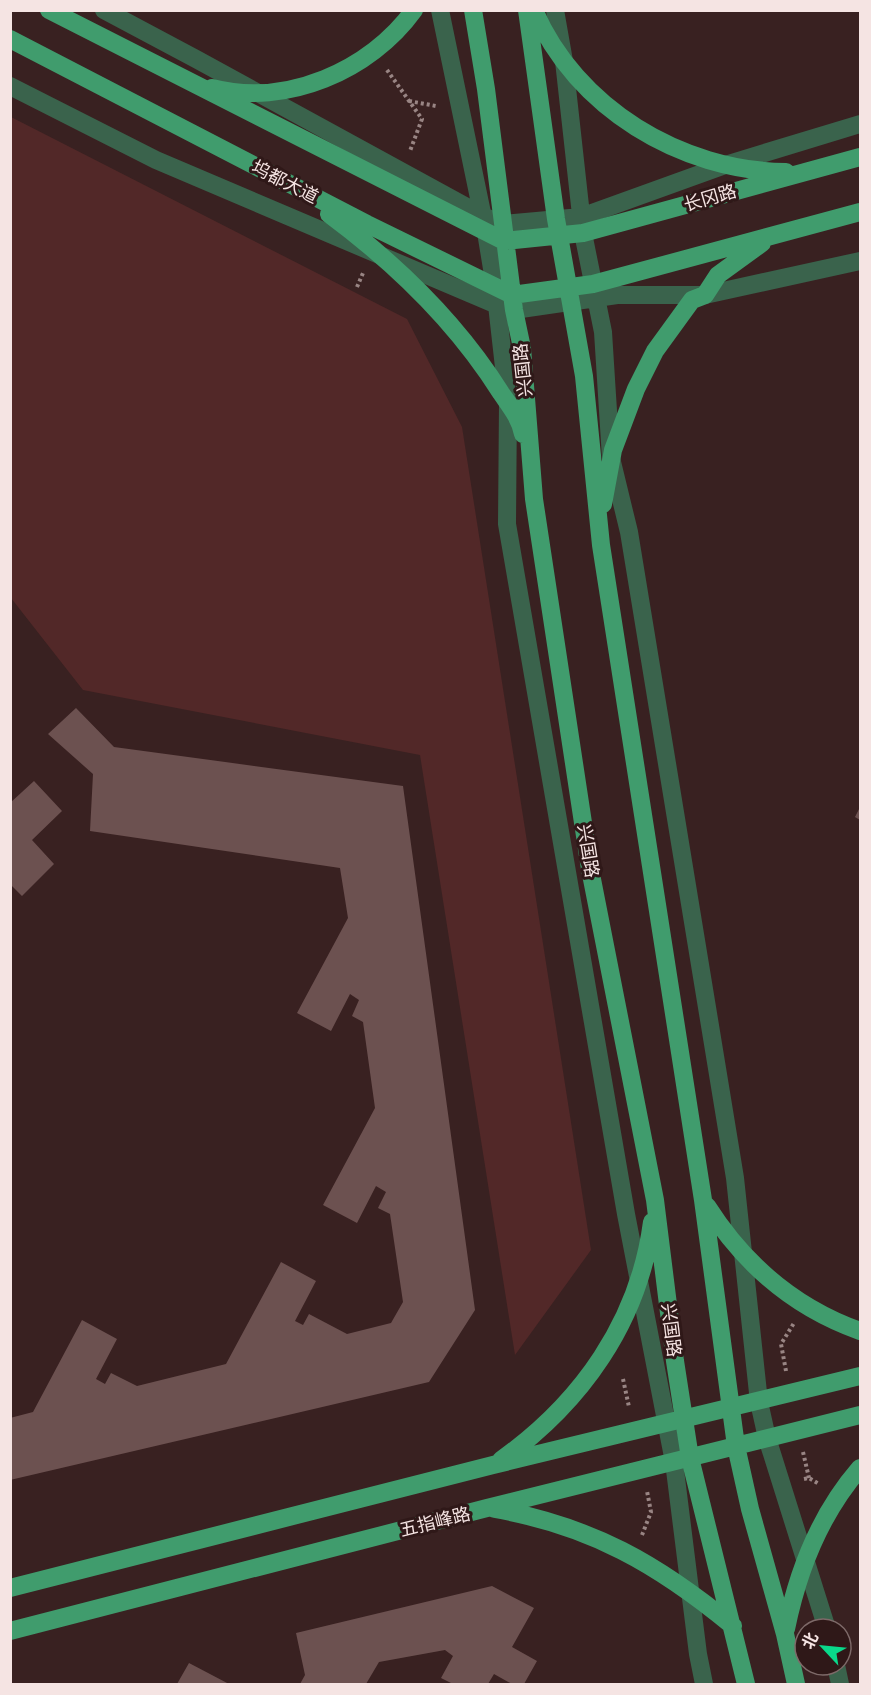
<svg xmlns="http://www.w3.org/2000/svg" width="871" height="1695" font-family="'Sofia Sans Condensed','Noto Sans SC',sans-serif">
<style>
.green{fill:#522828}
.building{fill:#6c5150}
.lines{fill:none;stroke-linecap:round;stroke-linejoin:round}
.path{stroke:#998584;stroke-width:4;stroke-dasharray:3 3;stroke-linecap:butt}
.minor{stroke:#3a634c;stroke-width:18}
.major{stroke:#409c6d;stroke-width:18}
.labels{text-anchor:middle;stroke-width:6;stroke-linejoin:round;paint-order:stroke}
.street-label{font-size:18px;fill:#f5e4e3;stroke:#2f1818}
</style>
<rect width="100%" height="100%" fill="#392121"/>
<!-- green -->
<path class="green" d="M11,117L407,319L462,427L591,1250L515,1355L420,755L83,690L11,598Z"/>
<!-- building -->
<path class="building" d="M76,708L114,747L403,786L475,1310L429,1382L10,1480V1418L33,1412L82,1320L117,1339L96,1379L105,1384L111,1373L137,1386L226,1364L281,1262L316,1281L295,1321L303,1325L309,1314L347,1334L391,1323L403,1302L390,1214L378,1208L386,1192L376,1186L357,1223L323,1205L375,1108L363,1022L352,1016L359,1000L350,994L331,1031L297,1013L348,918L340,868L90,831L93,774L48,734Z
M34,781L62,811L32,840L54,864L22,896L10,884V803Z
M860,807V820L855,817Z
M492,1586L534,1608L512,1647L537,1661L524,1684H512L494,1674L488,1684H453L441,1678L453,1656L445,1650L379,1662L366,1684H300L305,1675L296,1633Z
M189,1663L229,1684H177Z"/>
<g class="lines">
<!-- path -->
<path class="path" d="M387,70L422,119L410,151
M409,101L436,106
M357,287L363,273
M786,1371L781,1344L794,1323
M623,1379L629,1407
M803,1452L809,1478
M804,1479L809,1478L819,1484
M642,1535L651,1512L647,1491"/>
<!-- minor -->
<path class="minor" d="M104,10L196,59L483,216L502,224L581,217L725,165L860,124
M440,10L486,232L495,287L508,403L507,524L626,1214L674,1462L698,1654L704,1684
M555,10L564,61L583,233L603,332L611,458L629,532L735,1178L759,1402L767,1438L827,1629
M10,86L156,160L497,305L514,310L617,295H705L860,261
M836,1665L840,1684"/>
<!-- major -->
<path class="major" d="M49,10L504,241L583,233L860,157
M473,10L486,89L514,310L522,348L534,499L590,869L655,1200L675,1361L690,1458L746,1684
M527,10L556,219L584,376L601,545L703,1200L736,1446L750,1509L785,1634L796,1684
M534,10C576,108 681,171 786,172
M10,39L367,224L512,295L593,284L860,212
M212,88C286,107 370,71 414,10
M329,214C395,263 457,323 501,393C510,406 520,418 523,434
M603,504L613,450L636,389L655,351L692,300L705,295L718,275L762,243
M707,1206C744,1264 795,1308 860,1331
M501,1460C581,1403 639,1322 652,1222
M495,1509C591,1526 658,1564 733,1626
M10,1588L493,1465L860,1376
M786,1629C798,1570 820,1514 860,1468
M10,1631L487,1508L860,1415"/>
</g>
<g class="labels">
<!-- street labels -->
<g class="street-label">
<text transform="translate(285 182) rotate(27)" y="6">坞都大道</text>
<text transform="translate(710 198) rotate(-16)" y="6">长冈路</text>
<text transform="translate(523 370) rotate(-96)" y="6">兴国路</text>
<text transform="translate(588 851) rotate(81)" y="6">兴国路</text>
<text transform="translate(671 1330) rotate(83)" y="6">兴国路</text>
<text transform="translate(435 1522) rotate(-14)" y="6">五指峰路</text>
</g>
</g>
<!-- border -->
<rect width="871" height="1695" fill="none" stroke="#f5e4e3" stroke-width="24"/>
<!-- north arrow -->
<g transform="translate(823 1647) rotate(296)"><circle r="28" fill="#2f1818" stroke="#7e6a69" stroke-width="1.5"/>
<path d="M0-4.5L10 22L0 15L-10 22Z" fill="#09d98b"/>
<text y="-9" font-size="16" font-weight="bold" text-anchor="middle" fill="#f5e4e3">北</text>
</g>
</svg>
